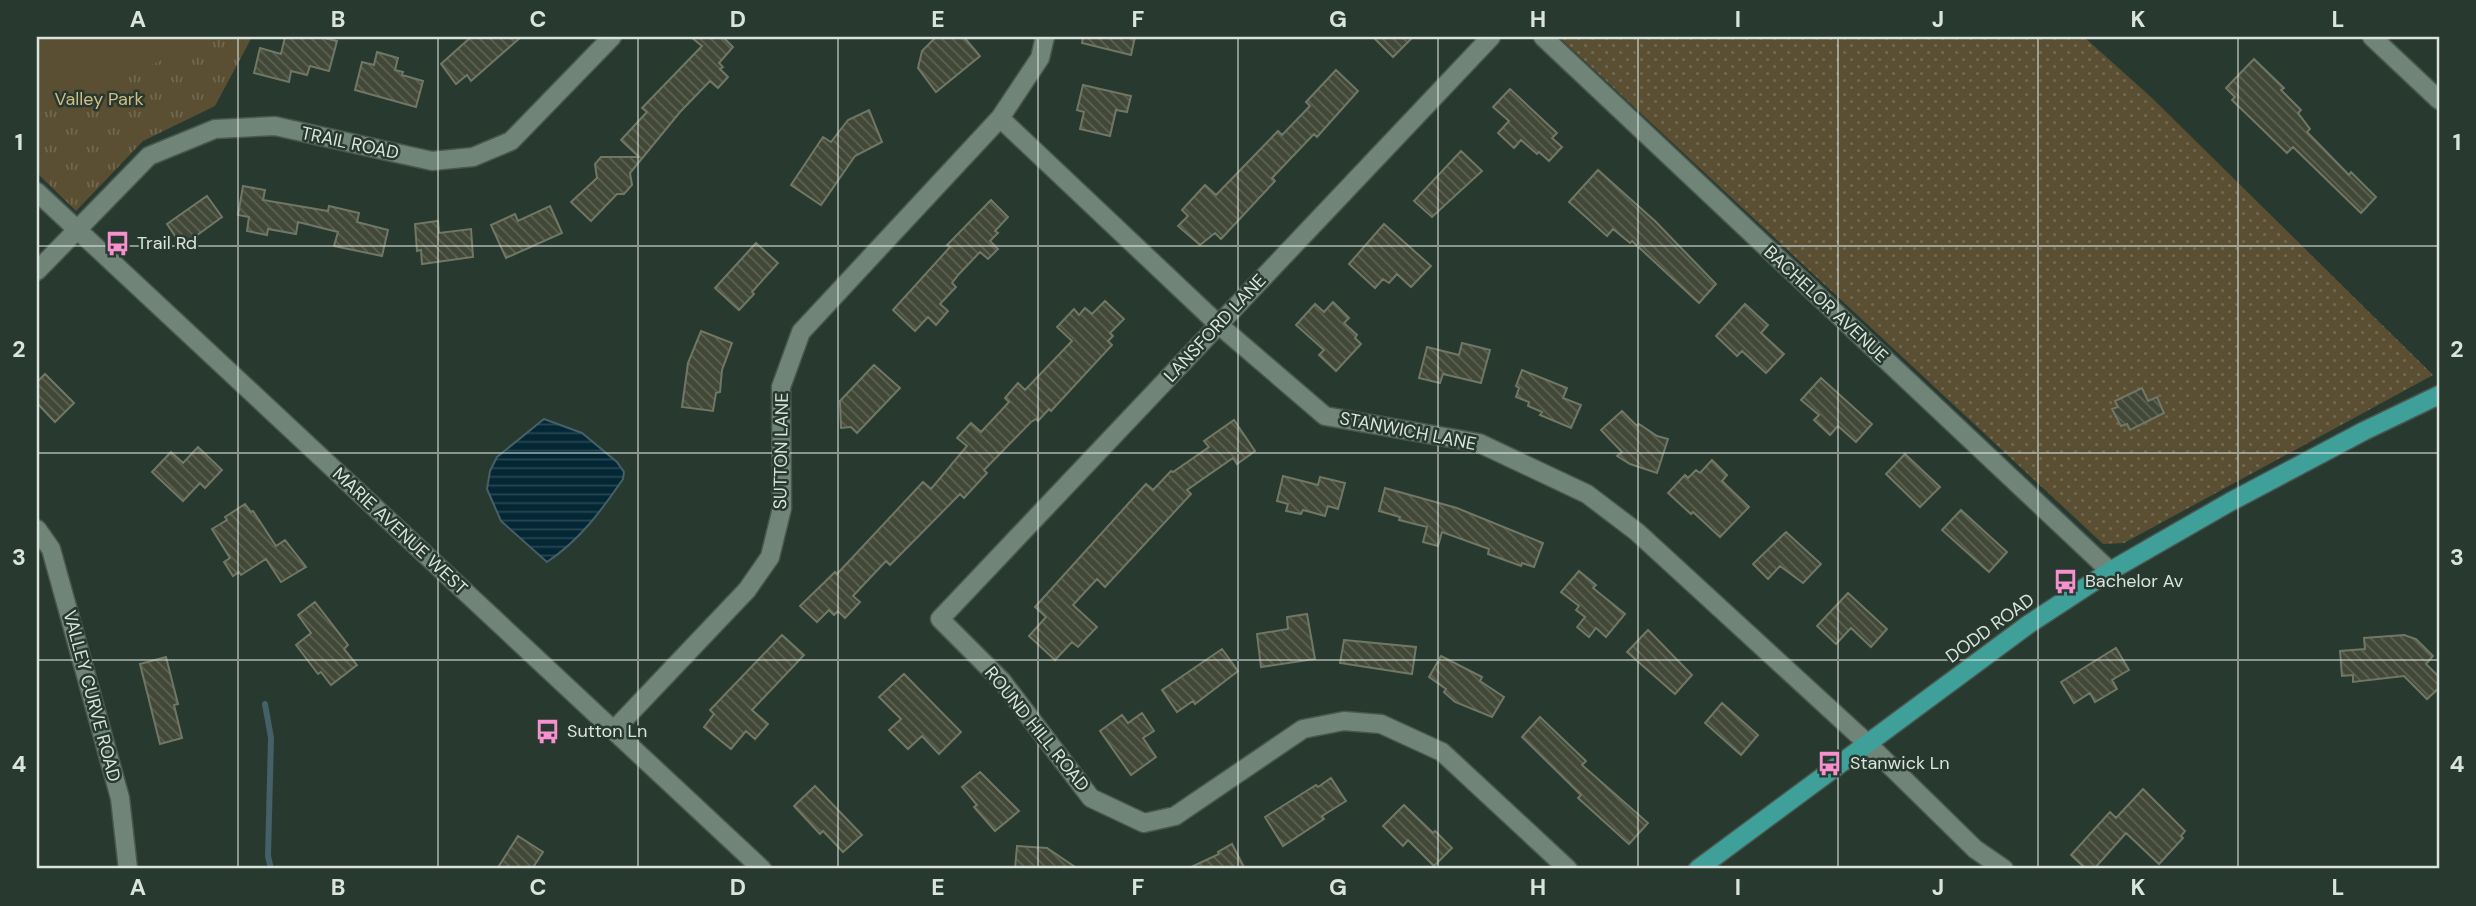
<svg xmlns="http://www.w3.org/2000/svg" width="2476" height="906" font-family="'DM Sans',sans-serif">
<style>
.grass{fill:url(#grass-dots)}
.park{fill:url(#park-tufts)}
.pitch{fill:#5a4f33}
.water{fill:url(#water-rules);stroke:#446068;stroke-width:2}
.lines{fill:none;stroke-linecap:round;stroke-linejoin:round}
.stream{stroke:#446068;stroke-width:6}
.building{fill:url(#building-back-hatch);stroke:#717765;stroke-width:2}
.minor-casing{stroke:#49574f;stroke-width:21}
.major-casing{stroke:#49574f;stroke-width:21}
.minor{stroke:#718478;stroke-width:18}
.major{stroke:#3fa09a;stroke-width:18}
.grid{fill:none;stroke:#dae4de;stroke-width:2;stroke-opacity:0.55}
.labels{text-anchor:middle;stroke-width:5;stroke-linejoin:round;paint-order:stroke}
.park-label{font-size:18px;fill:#d3bd86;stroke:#28392f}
.street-label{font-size:18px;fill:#dae4de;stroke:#28392f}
.poi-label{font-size:18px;fill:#dae4de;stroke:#28392f;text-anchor:start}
.neatline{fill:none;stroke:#dae4de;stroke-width:2.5}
.grid-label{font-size:23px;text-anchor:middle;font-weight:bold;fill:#dae4de}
</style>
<defs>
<pattern id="grass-dots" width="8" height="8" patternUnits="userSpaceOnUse" patternTransform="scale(1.75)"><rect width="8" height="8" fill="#5a4f33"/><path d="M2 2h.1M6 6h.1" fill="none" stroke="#716850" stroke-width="1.8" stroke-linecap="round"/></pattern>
<pattern id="park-tufts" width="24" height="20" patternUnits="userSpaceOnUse" patternTransform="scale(1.75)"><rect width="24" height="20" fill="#5a4f33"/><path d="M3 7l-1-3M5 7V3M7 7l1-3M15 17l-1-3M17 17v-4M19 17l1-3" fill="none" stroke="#716850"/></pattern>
<pattern id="water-rules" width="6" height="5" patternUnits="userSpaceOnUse" patternTransform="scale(1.75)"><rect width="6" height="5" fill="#042735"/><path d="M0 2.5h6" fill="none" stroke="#284652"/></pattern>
<pattern id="building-back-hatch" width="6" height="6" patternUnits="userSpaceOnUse" patternTransform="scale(1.75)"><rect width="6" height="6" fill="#424837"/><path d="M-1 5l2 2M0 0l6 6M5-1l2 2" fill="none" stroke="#5d6254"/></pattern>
</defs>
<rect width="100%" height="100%" fill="#28392f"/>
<!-- grass -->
<path class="grass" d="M1559,37H2084L2152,98L2433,375L2124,543L2103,544Z"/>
<!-- park -->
<path class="park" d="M37,37H252L215,106L143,141L76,211L37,173Z"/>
<!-- pitch -->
<path class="pitch" d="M37,37H214L65,103L37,87Z"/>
<!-- water -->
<path class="water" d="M544,419L582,433L617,462L624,472L623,479C601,511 580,540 547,562L501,521L487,489L490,471L497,457Z"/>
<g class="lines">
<!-- stream -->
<path class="stream" d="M265,704L271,738L268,856L271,869"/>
</g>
<!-- building -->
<path class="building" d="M285,37H320L337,41L329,71L310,66L307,75L291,71L289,82L254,73L260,48L281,54Z
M471,37H521L471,81L467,75L456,84L441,64Z
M691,37H723L733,47L719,63L723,67L720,69L728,77L718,88L710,81L680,112L630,173L632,185L624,194H617L591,221L571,202L597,178L595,164L601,157H639L621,140L647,112L642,108L702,46Z
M936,37H964L980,56L936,92L918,68L922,51Z
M1083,37H1135L1131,55L1082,43Z
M1373,37H1413L1393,57Z
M377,52L398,58L395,70L403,72L402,75L423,81L416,107L355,90L362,62L374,65Z
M2254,59L2284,88L2281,90L2301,110L2298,113L2310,129L2307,132L2349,175L2351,172L2376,197L2361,213L2293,147L2287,153L2232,100L2235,97L2226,88Z
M1336,70L1358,91L1317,137L1314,134L1272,178L1275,181L1221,239L1215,233L1200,245L1178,226L1188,216L1182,210L1205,185L1216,195L1278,131L1282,135L1310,106L1306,102Z
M1083,85L1131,96L1127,112L1116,110L1110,136L1080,129L1084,112L1077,110Z
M1510,89L1557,133L1552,138L1562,147L1549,161L1539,152L1537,154L1521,140L1514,148L1498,133L1509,121L1493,107Z
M869,110L882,142L855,156L821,205L791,185L823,137L831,142L848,120Z
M1461,151L1482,171L1432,217L1414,201Z
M1598,170L1655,221L1716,284L1699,303L1632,241L1630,243L1613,229L1607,236L1569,202Z
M243,186L265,190L263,200L328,211L329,206L359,213L357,222L388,230L382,256L334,246L338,232L298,222L296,234L268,229L267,235L247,231L249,217L238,215Z
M207,196L222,217L182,246L167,224Z
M991,200L1008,217L995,231L998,233L990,241L998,249L988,259L980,252L959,274L952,283L956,287L940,304L948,311L936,325L928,317L915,331L893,310L950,247L947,245Z
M550,206L562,233L506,258L491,225L515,214L518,221Z
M438,221L439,233L471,229L473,257L422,264L421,250L417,251L415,224Z
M1384,224L1431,266L1411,287L1397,274L1389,283L1383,279L1375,288L1349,264Z
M756,243L778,263L752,292L754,294L739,310L715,288Z
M1105,301L1124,319L1110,333L1113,336L1108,341L1112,345L1051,411L1049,409L1038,421L1036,419L1031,422L984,470L987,473L964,498L960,494L890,565L886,561L853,596L860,602L845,618L838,611L834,615L829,610L817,622L800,606L835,572L837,574L923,482L931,489L967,446L957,438L971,423L981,432L1009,402L1005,398L1018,383L1025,390L1072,341L1057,327L1074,309L1079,315L1085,308L1092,314Z
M1333,302L1349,318L1344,323L1357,335L1355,338L1361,344L1336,371L1319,355L1324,350L1296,325L1315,304L1324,312Z
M1745,304L1768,325L1761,333L1784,354L1766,373L1742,351L1737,356L1716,336Z
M701,331L732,343L722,370L720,392L716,393L713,411L682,407L688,363Z
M1462,343L1490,350L1481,383L1443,374L1440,383L1419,378L1427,347L1459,355Z
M874,365L900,388L857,433L851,427L841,428L840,401Z
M1522,370L1567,388L1563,398L1581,405L1571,428L1540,415L1542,412L1528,406L1529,402L1516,397L1519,388L1516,386Z
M45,374L74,403L55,422L37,403V382Z
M1821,378L1872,424L1856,442L1838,426L1830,435L1814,420L1819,415L1801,400Z
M2142,388L2148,401L2157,397L2164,413L2130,430L2127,424L2121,426L2112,409L2118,407L2115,401Z
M1622,411L1637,426L1639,424L1657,436L1668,439L1657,473L1630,464L1617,456L1622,452L1601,430Z
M1234,420L1255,451L1237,464L1233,458L1187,490L1191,494L1105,587L1097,579L1073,605L1097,627L1078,647L1072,642L1055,660L1029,636L1046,617L1035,607L1146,484L1153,490L1171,471L1173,472L1209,447L1204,441Z
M198,447L222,470L205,488L200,483L183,501L152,472L171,452L183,463Z
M1905,454L1940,487L1920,507L1886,474Z
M1712,460L1727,475L1722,481L1749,507L1720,537L1693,512L1691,514L1668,493L1685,475L1688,478L1696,470L1700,473Z
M1283,476L1318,485L1320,477L1345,483L1338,509L1328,506L1325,516L1303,510L1301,514L1286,511L1288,504L1277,501Z
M1385,488L1457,508L1543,543L1534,567L1522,563L1521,566L1488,554L1489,549L1442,532L1438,546L1423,542L1427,527L1399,520L1400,517L1379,511Z
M245,504L251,512L253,511L276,546L285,540L306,567L281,582L266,559L241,575L239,572L233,576L224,562L230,558L212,529L227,520L225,517Z
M1961,510L2007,552L1989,572L1942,530Z
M1786,532L1821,564L1803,583L1780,566L1768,579L1753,564Z
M1579,571L1596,585L1593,588L1625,614L1606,637L1596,628L1589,637L1577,627L1585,617L1576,610L1579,606L1561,592Z
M1848,593L1887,629L1871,647L1851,628L1836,644L1817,626Z
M315,602L348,645L344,649L357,665L331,685L321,672L318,674L296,645L311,633L298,615Z
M1307,614L1315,659L1261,667L1257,634L1288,629L1287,617Z
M1648,630L1692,675L1675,694L1627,652Z
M782,635L804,655L752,710L768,724L755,739L746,731L731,749L704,727L714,714L710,710Z
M2404,635L2416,639L2433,656L2426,664L2439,677V688L2427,699L2404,676L2353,682V675L2342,676L2340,651L2365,649L2364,638Z
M1344,640L1416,647L1412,674L1340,663Z
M2116,648L2129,670L2112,680L2117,689L2095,702L2090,693L2074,703L2061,682Z
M1222,649L1238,671L1195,704L1193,701L1177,712L1162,690Z
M1441,656L1482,677L1480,681L1504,697L1492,717L1455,702L1444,692L1446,689L1429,677Z
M166,657L178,704L174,705L182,738L160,744L140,664Z
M904,674L961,732L939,754L922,736L908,749L889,730L901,719L879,697Z
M1722,703L1758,735L1741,755L1705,723Z
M1142,713L1154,731L1143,738L1156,757L1131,775L1100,731L1122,715L1128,723Z
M1540,717L1586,761L1582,765L1648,823L1629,844L1578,798L1581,795L1522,737Z
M980,772L1019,811L995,831L974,807L977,805L962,787Z
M1331,778L1346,801L1322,816L1324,819L1283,846L1265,817L1316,785L1318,787Z
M815,786L862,835L843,852L823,831L820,834L794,806Z
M2143,789L2185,831L2181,836L2183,838L2159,864L2126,833L2094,869H2086L2071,855L2110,812L2116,818Z
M1404,805L1433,833L1435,831L1452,848L1434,866L1408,840L1403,846L1383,826Z
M518,836L543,852L532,869H497Z
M1232,844L1245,869H1187L1219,854L1218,852Z
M1017,846L1047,848L1078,869H1015Z"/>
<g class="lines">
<defs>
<path id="minor" d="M1491,37L940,619L1002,681L1091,798L1144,823L1175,816L1303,729L1344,721L1381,724L1442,752L1568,869
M1543,37L2110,571
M2372,37L2439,100
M1000,118L1219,325L1325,416L1479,443L1587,494L1637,532L1868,744L1975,849L2004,869
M37,192L762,869
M37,271L149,156L215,129L275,126L432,161L473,157L511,141L612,37
M37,529L51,549L120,798L128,869
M614,730L747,590L770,557L782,508L781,387L801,332L1000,118L1040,58L1045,37"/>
<path id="major" d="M1698,869L2029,624L2110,571L2230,502L2364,431L2439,395"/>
</defs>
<!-- minor casing -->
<use href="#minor" class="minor-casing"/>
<!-- major casing -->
<use href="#major" class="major-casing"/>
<!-- minor -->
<use href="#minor" class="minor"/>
<!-- major -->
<use href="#major" class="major"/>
</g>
<!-- grid -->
<path class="grid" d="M238,37V869M438,37V869M638,37V869M838,37V869M1038,37V869M1238,37V869M1438,37V869M1638,37V869M1838,37V869M2038,37V869M2238,37V869M37,246H2439M37,453H2439M37,660H2439"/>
<!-- icons -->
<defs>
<symbol id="bus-bare" viewBox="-9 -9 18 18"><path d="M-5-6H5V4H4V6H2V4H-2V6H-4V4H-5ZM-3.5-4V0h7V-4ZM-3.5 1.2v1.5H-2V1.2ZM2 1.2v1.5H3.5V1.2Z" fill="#f790ce" stroke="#28392f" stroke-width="2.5" paint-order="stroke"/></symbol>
</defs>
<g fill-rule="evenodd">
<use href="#bus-bare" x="100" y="226" width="35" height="35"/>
<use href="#bus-bare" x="2048" y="564" width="35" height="35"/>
<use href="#bus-bare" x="530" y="714" width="35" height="35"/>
<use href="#bus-bare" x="1812" y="746" width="35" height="35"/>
</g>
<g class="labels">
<!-- park labels -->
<g class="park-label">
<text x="99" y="105">Valley Park</text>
</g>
<!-- street labels -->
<g class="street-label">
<text transform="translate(350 143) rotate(12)" y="6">TRAIL ROAD</text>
<text transform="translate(1826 304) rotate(43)" y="6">BACHELOR AVENUE</text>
<text transform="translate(1215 328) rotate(-47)" y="6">LANSFORD LANE</text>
<text transform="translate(1408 431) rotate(11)" y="6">STANWICH LANE</text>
<text transform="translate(781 451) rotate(-89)" y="6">SUTTON LANE</text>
<text transform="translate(400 531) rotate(43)" y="6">MARIE AVENUE WEST</text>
<text transform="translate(1990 628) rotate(-36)" y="6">DODD ROAD</text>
<text transform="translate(92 696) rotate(75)" y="6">VALLEY CURVE ROAD</text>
<text transform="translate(1037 729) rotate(51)" y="6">ROUND HILL ROAD</text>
</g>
<!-- poi labels -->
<g class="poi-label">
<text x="137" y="249">Trail Rd</text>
<text x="2085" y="587">Bachelor Av</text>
<text x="567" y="737">Sutton Ln</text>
<text x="1850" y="769">Stanwick Ln</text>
</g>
</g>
<!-- border -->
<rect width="2476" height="906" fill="none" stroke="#28392f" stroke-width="77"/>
<rect x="38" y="38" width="2400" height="829" class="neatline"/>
<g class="grid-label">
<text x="138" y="27">A</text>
<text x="338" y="27">B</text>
<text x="538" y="27">C</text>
<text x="738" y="27">D</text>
<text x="938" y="27">E</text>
<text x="1138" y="27">F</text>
<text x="1338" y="27">G</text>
<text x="1538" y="27">H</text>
<text x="1738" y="27">I</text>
<text x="1938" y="27">J</text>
<text x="2138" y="27">K</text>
<text x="2338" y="27">L</text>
<text x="19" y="150">1</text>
<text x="2457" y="150">1</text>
<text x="19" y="357">2</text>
<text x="2457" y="357">2</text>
<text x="19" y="565">3</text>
<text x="2457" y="565">3</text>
<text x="19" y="772">4</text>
<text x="2457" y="772">4</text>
<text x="138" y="895">A</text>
<text x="338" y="895">B</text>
<text x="538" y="895">C</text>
<text x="738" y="895">D</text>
<text x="938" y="895">E</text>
<text x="1138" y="895">F</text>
<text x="1338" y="895">G</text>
<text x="1538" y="895">H</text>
<text x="1738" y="895">I</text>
<text x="1938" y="895">J</text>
<text x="2138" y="895">K</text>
<text x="2338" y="895">L</text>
</g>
</svg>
